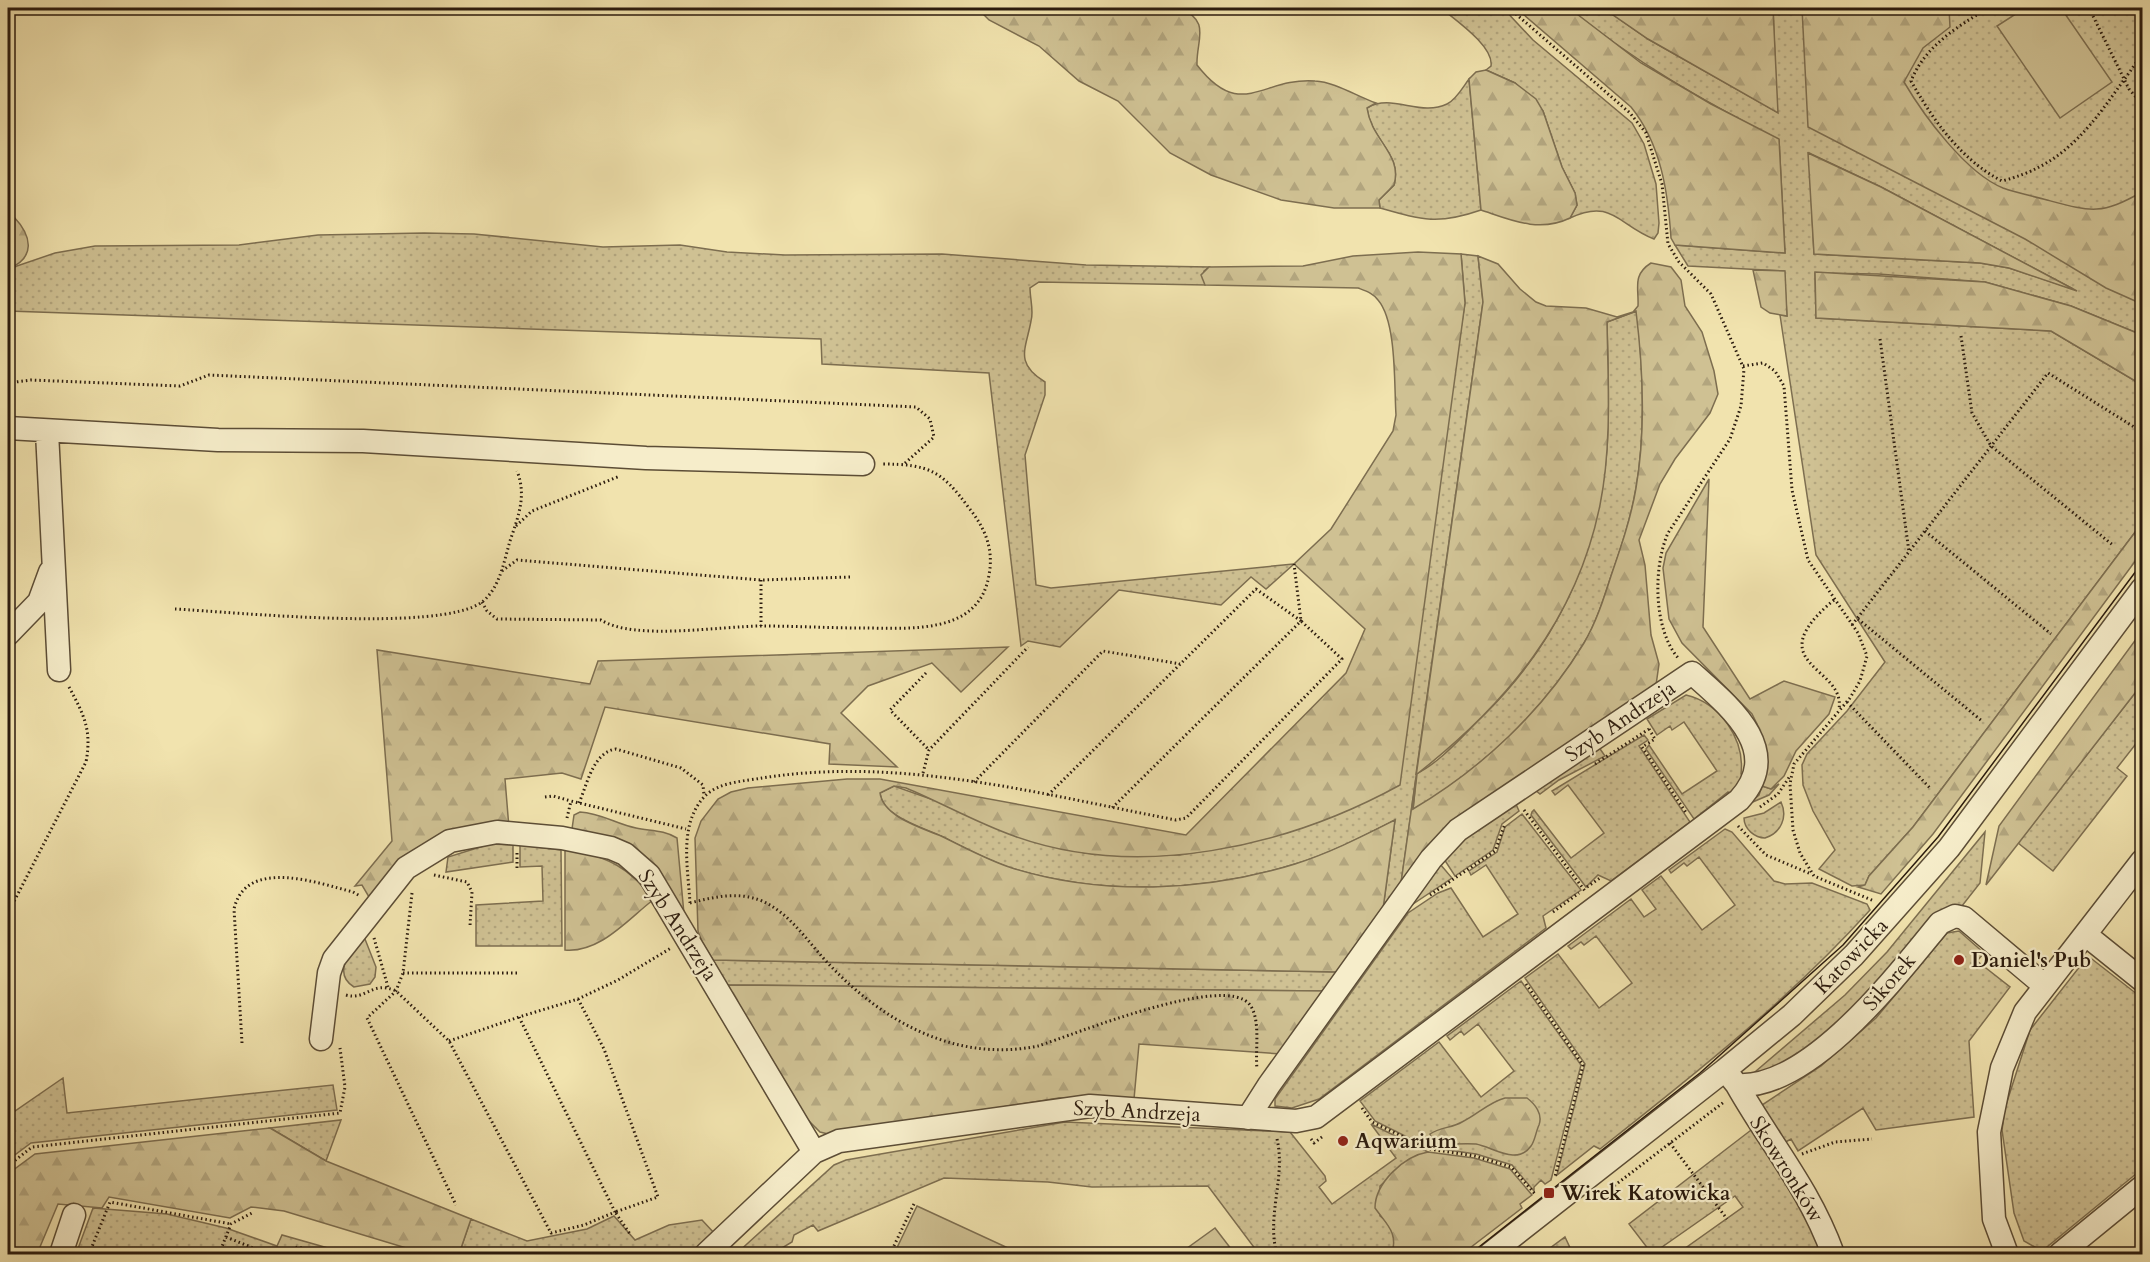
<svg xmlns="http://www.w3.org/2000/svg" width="2150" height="1262" font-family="Cardo,serif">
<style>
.grass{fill:url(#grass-dots);stroke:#7d6e50;stroke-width:1.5;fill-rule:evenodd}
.forest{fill:url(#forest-firs);stroke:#7d6e50;stroke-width:1.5;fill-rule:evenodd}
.pitch{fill:#cfc193;stroke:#7d6e50;stroke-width:1.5}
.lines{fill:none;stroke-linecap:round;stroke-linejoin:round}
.minor-casing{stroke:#5c4d36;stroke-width:25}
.path{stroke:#2b1b0e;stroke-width:3;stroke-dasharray:1.5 3;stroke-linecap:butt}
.minor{stroke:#f6edca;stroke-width:22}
.tram{stroke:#2b1b0e;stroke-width:1.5}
.poi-dot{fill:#8f2418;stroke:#f6edca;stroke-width:2}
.labels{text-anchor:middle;stroke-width:4.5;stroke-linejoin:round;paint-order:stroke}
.street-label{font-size:21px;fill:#2b1b0e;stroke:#f6edca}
.poi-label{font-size:21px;font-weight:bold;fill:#2b1b0e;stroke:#f6edca;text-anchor:start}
</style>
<defs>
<pattern id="grass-dots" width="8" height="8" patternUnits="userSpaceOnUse" patternTransform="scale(1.5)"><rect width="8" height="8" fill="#cfc193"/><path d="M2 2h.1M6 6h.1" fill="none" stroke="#b2a57e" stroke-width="1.8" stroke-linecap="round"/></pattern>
<pattern id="forest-firs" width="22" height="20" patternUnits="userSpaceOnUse" patternTransform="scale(1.5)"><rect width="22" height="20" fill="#cfc193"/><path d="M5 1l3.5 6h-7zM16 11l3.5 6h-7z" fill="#b2a57e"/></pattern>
</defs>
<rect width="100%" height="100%" fill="#f1e3ae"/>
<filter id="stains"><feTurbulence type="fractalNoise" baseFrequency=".00333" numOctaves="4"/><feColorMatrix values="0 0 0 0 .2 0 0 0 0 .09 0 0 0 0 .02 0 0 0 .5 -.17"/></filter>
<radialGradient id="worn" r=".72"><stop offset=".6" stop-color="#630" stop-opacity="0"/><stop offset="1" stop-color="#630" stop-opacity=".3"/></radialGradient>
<!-- grass -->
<path class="grass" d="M1441,8H1503L1533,40L1632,123L1644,144L1656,184L1659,223L1658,233L1654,239C1618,225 1612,198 1570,218L1577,205L1575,193L1562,167L1543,111L1515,83L1486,70L1491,66C1494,46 1455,20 1441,8Z
M1569,8H1603L1648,39L1777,112L1773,8H2142V335L2071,306L1985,282L1878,274L1815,273L1816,318L2051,331L2142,385V523L1913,827L1869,876L1865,885L1852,886L1819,869L1835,850L1813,811L1803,785L1802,765L1807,754L1847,711L1885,662L1816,555L1780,315L1787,316L1784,271L1688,266L1675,245L1785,253L1779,140C1704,101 1634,62 1569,8ZM1809,153L1881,187L2073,289L2009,268L1980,263L1814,254Z
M1469,79L1481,210C1438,225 1422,220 1380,208L1379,200L1394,185C1403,154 1371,141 1367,108C1392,93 1420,117 1447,104C1456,100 1463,87 1469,79Z
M424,233L474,234L603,247L680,245L727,252L785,255L942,254L1086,265L1209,267L1204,271L1205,285L1039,282L1030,288C1030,299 1034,311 1031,321C1026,349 1014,363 1045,382V395L1025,455L1036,585L1051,588L1294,564L1266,589L1251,577L1221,605L1119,590L1060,647L1028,641L1021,646L989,373L822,364L821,339L8,311V269L55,253L95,246L239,245L318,235Z
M1461,254L1478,256L1483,302L1416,774C1441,762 1464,734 1484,715C1558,642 1599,552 1607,449C1610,407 1608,364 1607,322L1637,311C1643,368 1646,431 1636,488C1631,518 1621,547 1611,576C1604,598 1596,623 1584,643C1543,712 1481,769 1413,810L1416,778L1400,890L1383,909L1395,820C1362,837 1329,854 1295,864C1204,892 1102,896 1011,868C987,860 963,847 941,836C922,827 883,817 880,793L894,786L1084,853L1128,856L1180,855L1239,845L1289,832L1343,812L1388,791L1465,303Z
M2142,684V736L2117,768L2127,776L2053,871L2018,843Z
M1686,695C1720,703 1745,739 1741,774L1746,775L1732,795L1728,792L1694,819L1646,749L1649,745L1682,794L1717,771L1684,722L1672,730L1670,726L1657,735L1647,719Z
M1644,735L1648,740L1639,746L1690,822L1611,881L1598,875L1586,887L1531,815L1532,812L1534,810L1571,858L1604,833L1568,785L1555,795L1552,791Z
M1598,746L1605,756L1559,780L1540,794L1534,789Z
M1779,784L1769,795L1748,804L1759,795L1762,786L1771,789Z
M1515,802L1519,811L1502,824L1493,850L1455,876L1444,859L1452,848Z
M1781,802C1788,817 1781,833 1765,838C1755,838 1744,829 1744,818L1764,813Z
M1522,814L1581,890L1543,916L1546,928L1319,1099L1292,1108L1275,1106V1099L1408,913L1438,893L1451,888L1483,937L1518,914L1486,865L1471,875L1469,871L1497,852L1505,827Z
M1725,829L1732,832L1774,881L1785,884L1812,883L1867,904L1870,910C1790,999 1694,1075 1600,1149L1594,1146L1557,1175L1585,1064L1525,978L1558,954L1599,1008L1632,983L1596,936L1584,945L1581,942L1571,949L1568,946L1631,899L1644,917L1656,909L1642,890L1661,876L1702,930L1735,905L1699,857L1687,866L1684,863L1671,873L1669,870Z
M1985,832L1980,883L1958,911L1805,1054L1749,1077L1845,995L1887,952Z
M490,844L513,845V862L446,872L448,857Z
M520,845L561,850L562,946H476V905L543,901L542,866L520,867Z
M1440,864L1452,878L1404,910Z
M1959,931L1984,953L1977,961L2010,987L1969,1041L1974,1117L1876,1130L1863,1108L1798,1151L1791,1139L1782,1144L1762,1105L1821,1066L1876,1018L1947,933Z
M363,934L376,967L375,977L370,984L354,987C331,973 352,950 363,934Z
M2088,956L2142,998V1169L2042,1251L2024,1241L2014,1213L2002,1130L2005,1108L2030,1030Z
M713,960L1340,972L1328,991L727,985Z
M1521,981L1581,1065L1551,1180L1545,1184L1541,1180L1534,1187V1191L1512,1165L1476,1154L1427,1147L1375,1121L1360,1101L1439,1042L1481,1097L1514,1071L1478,1024L1464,1035L1461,1031L1450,1040L1447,1036Z
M63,1078L67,1113L333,1085L337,1110L31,1143L8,1160V1116Z
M341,1120L326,1161L270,1128Z
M1065,1122L1290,1132L1325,1176L1326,1181L1319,1187L1332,1204L1396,1158L1371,1124L1428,1152L1407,1161L1380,1186V1216C1393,1226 1397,1238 1392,1254H1259L1208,1186L1092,1187L1048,1182L944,1178L818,1231L813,1225L794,1235L792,1242L772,1254H736L834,1165L846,1160Z
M1755,1127L1826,1254H1677L1743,1207L1735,1196L1652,1254L1629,1224Z
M93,1208L167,1214L226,1228L277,1246L282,1235L349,1254H76Z
M614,1216L635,1240L669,1225L702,1220L715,1234L692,1254H459L471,1219L527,1241L587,1229Z
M1565,1237L1573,1254H1542Z"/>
<!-- forest -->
<path class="forest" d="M977,8H1179C1212,21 1196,40 1197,65C1241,122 1262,77 1315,81C1335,82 1356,96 1376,103L1367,108C1371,140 1403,154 1394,185L1379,200L1380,208H1334L1281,200L1211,175L1170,153L1118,101L1079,81L1039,46L989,20Z
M1516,8H1569L1641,63L1711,104L1779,139L1785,253L1675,245L1671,238C1668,192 1661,144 1631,107Z
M1603,8H1773L1778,113L1648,39Z
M1802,8H1949L1950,27L1923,48L1904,82C1924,116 1966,173 2003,188C2017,193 2033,196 2047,200C2092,212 2101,215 2142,192V304L2106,288L2025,239L1808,127Z
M1486,70L1515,83L1536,99L1543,111L1562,167L1575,193L1577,205L1570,218C1539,233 1511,220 1481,210L1469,79L1476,72Z
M1808,153L1881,187L2077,291L2009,268L1980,263L1814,254Z
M8,216L14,217C32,236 36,258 8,269Z
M1418,252L1461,254L1465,303L1400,785C1287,847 1139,881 1014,836C977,823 942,803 906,788L894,786L880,793C883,817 922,828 941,836C964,847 987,860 1012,868C1102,896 1205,892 1295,864C1330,853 1363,836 1395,820L1383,909L1340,972L713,960L702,942L698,931L695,838L701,821L718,799L731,792L748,788L847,779H880L1186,835L1346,673L1365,629L1294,564L1331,529L1393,431L1396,415C1394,386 1397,322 1378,300C1373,293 1366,291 1358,288L1205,285L1201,275L1209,267L1303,266L1353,256Z
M1478,256L1498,264L1520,289L1536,302L1546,306L1586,308L1617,317L1633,312L1638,306C1639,288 1632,275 1651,263L1671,267L1681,280L1685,306L1702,332L1714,371L1718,394L1710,413L1675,459L1660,484L1639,540L1645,565L1651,635L1659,664L1656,685L1460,816L1400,890L1483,302ZM1636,311C1643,368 1646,431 1636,488C1631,518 1621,547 1611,576C1604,598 1596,623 1584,643C1543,711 1481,769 1413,809L1417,774C1507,704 1577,619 1600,505C1612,445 1608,382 1607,322Z
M1753,270L1785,271L1787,316L1770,313L1761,307Z
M1815,272L1985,282L2071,306L2142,335V385L2051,331L1816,318Z
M1709,479L1703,627L1750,699L1784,681L1835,697L1829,714L1796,751L1784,776L1771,789L1762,786L1766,754L1757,724L1752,714L1682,643L1669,619L1663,568L1666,553Z
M2142,523V552L1933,834L1881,894L1858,887L1865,885L1869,876L1913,827Z
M2142,631V684L1986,885L1999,826Z
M1008,647L961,692L932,663L868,686L841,713L897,767L829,764L830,744L605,707L581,779L562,773L505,779L509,828L498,827L369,897L362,885L355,886L392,841L377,650L590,684L598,661Z
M580,812C601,813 616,824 636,828C651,831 664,830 677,838L684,914L652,872L572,829L574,815Z
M565,846C604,858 629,864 653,900C627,920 600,953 565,950Z
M727,985L1328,991L1281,1054L1139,1044L1134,1099L1059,1098L828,1134L820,1132L805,1117Z
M1505,1098H1527C1535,1104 1543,1114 1539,1125C1536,1131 1535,1141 1531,1146C1517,1166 1493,1147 1476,1144C1462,1143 1447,1145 1434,1144L1430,1134C1440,1127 1452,1128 1462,1122C1477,1115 1489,1102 1505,1098Z
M270,1128L326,1161L471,1219L459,1254H426L284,1211L251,1207L230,1218L109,1197L102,1208L58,1204L37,1254L8,1253V1188L12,1171L35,1154Z
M1428,1152L1474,1158L1510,1169L1532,1195L1520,1204L1522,1208L1462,1254H1392C1398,1232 1387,1225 1375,1208C1375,1183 1404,1156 1428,1152Z"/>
<!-- pitch -->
<path class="pitch" d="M2025,8H2061L2112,82L2060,118L1997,26Z
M917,1206L1021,1254H894Z
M1215,1228L1235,1254H1179Z"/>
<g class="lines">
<defs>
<path id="minor" d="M8,428L218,440L363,441L646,458L863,464
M47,432L59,670
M8,634L39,602L50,572
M2086,935L2142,980
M321,1039L329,973L334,959L406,868L450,841L497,832L562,838L611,848L625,854L649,875L814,1152
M1725,1070L1737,1085C1810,1090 1898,974 1940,923L1955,916L1964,918L2045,986
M1737,1085C1771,1145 1809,1188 1833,1254
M61,1254L74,1215
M706,1254L814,1152L839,1141L1090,1106L1296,1121L1316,1117L1739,800C1785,750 1729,706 1692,673L1458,830L1431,859L1269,1085L1248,1118
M1490,1254L1725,1070L1792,1015L1854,955L1949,848L2142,589
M2007,1254L1994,1219L1989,1132L2002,1068L2025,1012L2142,861
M2060,1254L2142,1187"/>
</defs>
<!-- minor casing -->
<use href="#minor" class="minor-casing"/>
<!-- path -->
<path class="path" d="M1509,8L1630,113L1646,133L1662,184L1668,244L1679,262L1711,294L1744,369L1741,406L1730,439L1668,533C1653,567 1653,630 1679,659
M1988,8C1957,27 1925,46 1911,81C1933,120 1961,160 2002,181C2057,167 2084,136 2116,91C2125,78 2135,66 2142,52
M2089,8L2129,89L2142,104
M1961,336L1972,413L1991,446L2114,546
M1880,339L1909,552
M1743,366L1763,363L1775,371L1784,386L1792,490L1808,560L1858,633L1867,656L1860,681L1850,698L1794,764L1790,784L1793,830L1800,853L1814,876L1874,901
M8,383L31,380L180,386L209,375L916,407L930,419L934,437L904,464
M516,526L532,511L620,476
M1925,531L2051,634
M502,571L517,560L761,580L850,577
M761,580V626
M1834,600C1756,665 1846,666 1839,709
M482,602L487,611L497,619L601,620C634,641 720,626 762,626C795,626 828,628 862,628C908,628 979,636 989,575C994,549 985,528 969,508C942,471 929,464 882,464
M175,609C234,612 440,633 482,602C500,588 504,561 510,541C518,517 527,496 517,471
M1858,619L1982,721
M1852,625L2048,373L2142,432
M926,673L890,710L929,750
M1847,702L1931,789
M1649,729L1655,739L1642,747L1687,814
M1595,764L1649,729
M923,773L929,750L1028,647
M974,782L1103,651L1180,664
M1048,795L1256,589L1301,621L1112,808
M545,797L553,796L571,801
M579,803C587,785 593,752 616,749L681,768L703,785L704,795
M1760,807L1778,794L1790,776
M1524,810L1585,891
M567,818L571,801L686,829
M1738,826L1766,855L1811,874
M517,853V870
M434,875L467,882L472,892L470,926
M1587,887L1600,878
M412,893L403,973L396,991L367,1018L456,1205
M1430,895L1495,851L1505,824
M690,903C688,867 678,823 706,795C720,782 745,781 762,778C901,756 1040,794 1176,820L1186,818L1342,659L1301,621L1294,564
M690,903C714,897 738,891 762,901C788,912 806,939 825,960C880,1020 954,1063 1038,1046C1073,1035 1226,972 1250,1005C1261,1020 1255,1050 1257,1069
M1553,912L1579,893
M8,913L86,762C92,730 84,715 69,687
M374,938L388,987
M403,973H520
M1526,984L1583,1065L1555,1177
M346,995C366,1001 372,980 396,991L449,1041L551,1233L584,1225L615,1212L519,1017L578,999L618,980L671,948
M578,999L604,1049L658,1197L615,1212L630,1234
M449,1041L519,1017
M242,1043L234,909C246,857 318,883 353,892L360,896
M1362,1108L1372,1122L1429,1149L1475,1156L1511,1167L1535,1194
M1277,1139C1286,1177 1266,1217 1277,1254
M1311,1139L1314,1143L1322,1137
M1670,1143L1727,1219
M1802,1154L1835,1142L1872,1139
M8,1166L32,1147L340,1113L345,1087L340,1048
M1603,1192H1606L1724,1102
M226,1237L268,1254
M89,1254L110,1202L231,1224
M219,1254L231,1224L252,1213
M279,1254L298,1247L327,1254
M890,1254L914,1204"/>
<!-- minor -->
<use href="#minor" class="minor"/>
<!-- tram -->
<path class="tram" d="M1470,1254L1700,1073L1843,945L1938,837L2142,563"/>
</g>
<!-- markers -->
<g class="poi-dot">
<circle cx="1959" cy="960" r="6"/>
<circle cx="1343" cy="1141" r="6"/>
<rect x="1543" y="1187" width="12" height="12" rx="3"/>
</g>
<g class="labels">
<!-- street labels -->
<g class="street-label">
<text transform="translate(1620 721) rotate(-34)" y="7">Szyb Andrzeja</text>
<text transform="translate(678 925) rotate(57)" y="7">Szyb Andrzeja</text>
<text transform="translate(1851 956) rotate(-46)" y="7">Katowicka</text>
<text transform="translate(1889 982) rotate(-49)" y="7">Sikorek</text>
<text transform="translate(1137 1111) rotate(3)" y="7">Szyb Andrzeja</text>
<text transform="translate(1787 1169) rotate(58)" y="7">Skowronków</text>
</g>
<!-- poi labels -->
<g class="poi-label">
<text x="1971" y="967">Daniel's Pub</text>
<text x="1355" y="1148">Aqwarium</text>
<text x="1561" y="1200">Wirek Katowicka</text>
</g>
</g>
<!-- margin -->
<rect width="2150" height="1262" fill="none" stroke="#f1e3ae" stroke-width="30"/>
<rect x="9" y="9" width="2132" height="1244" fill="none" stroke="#2b1b0e" stroke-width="3"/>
<rect x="15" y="15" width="2120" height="1232" fill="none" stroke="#2b1b0e" stroke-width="1.5"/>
<rect width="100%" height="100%" filter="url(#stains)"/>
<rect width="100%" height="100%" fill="url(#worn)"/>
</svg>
